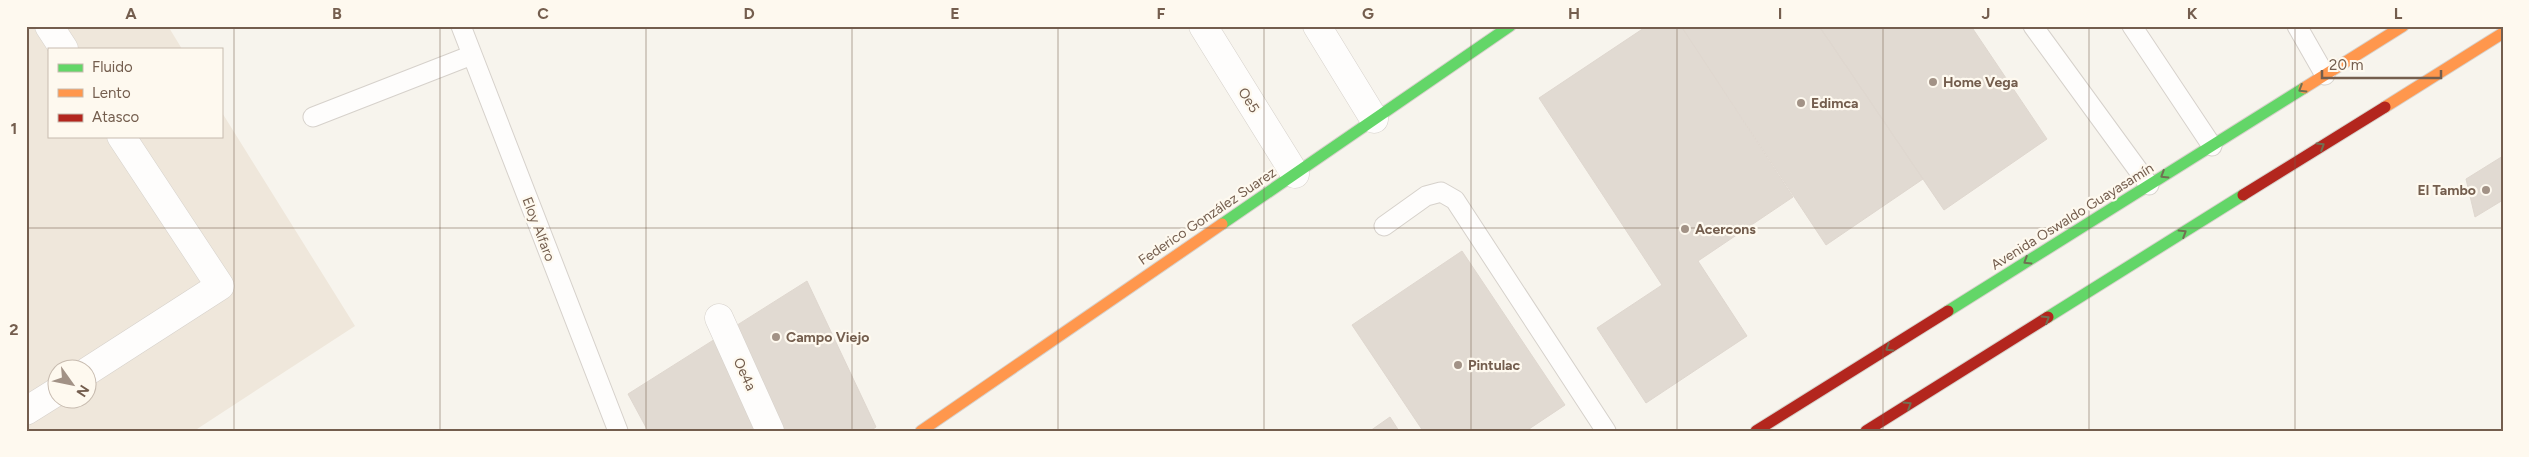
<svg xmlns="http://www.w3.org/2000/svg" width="2529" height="457" font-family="Figtree,sans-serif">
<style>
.residential{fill:#efe7db;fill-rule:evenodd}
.building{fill:#e1dad2;stroke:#dfd7cf}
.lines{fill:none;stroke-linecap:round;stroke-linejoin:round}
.lane-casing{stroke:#d6d1cb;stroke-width:21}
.street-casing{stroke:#d6d1cb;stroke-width:29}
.fast-casing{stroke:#d7d1cb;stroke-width:13}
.slow-casing{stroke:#d7d1cb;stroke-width:13}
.jam-casing{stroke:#d7d1cb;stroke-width:13}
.lane{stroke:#fefdfc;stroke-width:19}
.street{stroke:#fefdfc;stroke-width:28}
.fast{stroke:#63d668;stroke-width:11}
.slow{stroke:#ff974d;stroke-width:11}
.jam{stroke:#b3261e;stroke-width:11}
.oneway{stroke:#717052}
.grid{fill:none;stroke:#745e4e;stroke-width:1;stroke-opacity:0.55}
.poi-dot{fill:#a29286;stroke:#fef9ef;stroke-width:2}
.labels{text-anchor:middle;stroke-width:4.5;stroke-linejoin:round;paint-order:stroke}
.poi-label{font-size:14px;font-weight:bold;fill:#745e4e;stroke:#fef9ef;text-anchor:start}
.street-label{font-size:14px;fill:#745e4e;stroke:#fef9ef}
.neatline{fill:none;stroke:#745e4e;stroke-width:2}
.grid-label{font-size:16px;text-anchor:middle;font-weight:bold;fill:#745e4e}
</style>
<rect width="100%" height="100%" fill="#f7f4ed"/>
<!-- residential -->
<path class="residential" d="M26,26H168L182,49H49V136H221V111L355,326L194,431H26ZM58,370H88V400H58Z"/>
<!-- building -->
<path class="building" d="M1647,26H1681L1793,197L1698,261L1747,336L1646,403L1597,328L1662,285L1539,98Z
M1681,26H1819L1923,179L1826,245Z
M1819,26H1971L2047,139L1944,210Z
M2503,156V200L2475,217L2466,179Z
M1462,251L1565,405L1526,431H1423L1352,325Z
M807,281L876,427L870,431H648L628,394Z
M1390,417L1399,431H1370Z"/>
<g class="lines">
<defs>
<path id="lane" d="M461,26L618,431
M2033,26L2149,185
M2132,26L2212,146
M2297,26L2325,75
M313,117L472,55
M1384,226L1426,196L1441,192L1455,200L1606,431"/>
<path id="street" d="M49,26L64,49
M1203,26L1295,174
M1317,26L1374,119
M719,318L770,431
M88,371L220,286L121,136
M26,411L58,391"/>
<path id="fast" d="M1222,224L1510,26
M1948,311L2304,88
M2048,317L2243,195"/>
<path id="slow" d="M2304,88L2403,26
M2385,107L2503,33
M921,431L1222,224"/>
<path id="jam" d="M2243,195L2385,107
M1756,431L1948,311
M1866,431L2048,317"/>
</defs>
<!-- lane casing -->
<use href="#lane" class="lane-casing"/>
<!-- street casing -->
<use href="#street" class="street-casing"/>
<!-- fast casing -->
<use href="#fast" class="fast-casing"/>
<!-- slow casing -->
<use href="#slow" class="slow-casing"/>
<!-- jam casing -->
<use href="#jam" class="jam-casing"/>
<!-- lane -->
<use href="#lane" class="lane"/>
<!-- street -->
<use href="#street" class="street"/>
<!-- fast -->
<use href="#fast" class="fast"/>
<!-- slow -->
<use href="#slow" class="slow"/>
<!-- jam -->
<use href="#jam" class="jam"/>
</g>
<!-- one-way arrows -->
<defs><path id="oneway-chevron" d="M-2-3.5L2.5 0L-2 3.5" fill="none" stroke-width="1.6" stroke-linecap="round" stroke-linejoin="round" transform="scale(1.25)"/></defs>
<g class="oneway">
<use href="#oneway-chevron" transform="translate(2302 89) rotate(148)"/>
<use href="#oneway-chevron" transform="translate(2321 146) rotate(-32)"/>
<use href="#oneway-chevron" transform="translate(2164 175) rotate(148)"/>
<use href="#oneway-chevron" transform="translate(2183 233) rotate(-32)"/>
<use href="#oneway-chevron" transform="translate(2027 261) rotate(148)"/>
<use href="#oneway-chevron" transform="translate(2046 319) rotate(-32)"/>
<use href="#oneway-chevron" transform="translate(1889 348) rotate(148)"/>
<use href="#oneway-chevron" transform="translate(1908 405) rotate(-32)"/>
</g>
<!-- grid -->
<path class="grid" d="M234,26V431M440,26V431M646,26V431M852,26V431M1058,26V431M1264,26V431M1471,26V431M1677,26V431M1883,26V431M2089,26V431M2295,26V431M26,228H2503"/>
<!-- markers -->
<g class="poi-dot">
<circle cx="1933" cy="82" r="5"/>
<circle cx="1801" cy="103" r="5"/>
<circle cx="2486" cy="190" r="5"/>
<circle cx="1685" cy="229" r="5"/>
<circle cx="776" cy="337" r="5"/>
<circle cx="1458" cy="365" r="5"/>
</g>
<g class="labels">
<!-- poi labels -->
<g class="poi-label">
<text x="1943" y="87">Home Vega</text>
<text x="1811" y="108">Edimca</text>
<text x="2476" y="195" text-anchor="end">El Tambo</text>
<text x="1695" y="234">Acercons</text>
<text x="786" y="342">Campo Viejo</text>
<text x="1468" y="370">Pintulac</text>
</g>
<!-- street labels -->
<g class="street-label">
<text transform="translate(1249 100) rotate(58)" y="5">Oe5</text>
<text transform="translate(1207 216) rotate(-34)" y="5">Federico González Suarez</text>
<text transform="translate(2072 216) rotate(-32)" y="5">Avenida Oswaldo Guayasamín</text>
<text transform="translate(539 229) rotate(69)" y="5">Eloy Alfaro</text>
<text transform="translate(745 374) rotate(65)" y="5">Oe4a</text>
</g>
</g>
<!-- border -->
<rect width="2529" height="457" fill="none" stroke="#fef9ef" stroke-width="55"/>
<!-- legend -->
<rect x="48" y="48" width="175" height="90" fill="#fef9ef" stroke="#c7bbaf"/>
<rect x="58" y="64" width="25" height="8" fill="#63d668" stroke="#c7bbaf"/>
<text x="92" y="72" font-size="15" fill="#745e4e">Fluido</text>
<rect x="58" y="89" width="25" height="8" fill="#ff974d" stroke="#c7bbaf"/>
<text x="92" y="98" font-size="15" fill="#745e4e">Lento</text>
<rect x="58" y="114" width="25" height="8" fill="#b3261e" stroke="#c7bbaf"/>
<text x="92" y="122" font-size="15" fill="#745e4e">Atasco</text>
<!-- north arrow -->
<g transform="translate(72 384) rotate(123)"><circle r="24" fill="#fef9ef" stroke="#c7bbaf"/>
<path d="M0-4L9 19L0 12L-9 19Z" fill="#a29286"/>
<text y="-8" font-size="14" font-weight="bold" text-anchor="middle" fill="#745e4e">N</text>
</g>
<!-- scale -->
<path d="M2322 70v8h119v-8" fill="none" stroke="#745e4e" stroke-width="2.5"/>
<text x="2329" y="70" font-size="15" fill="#745e4e" stroke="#fef9ef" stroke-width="4" paint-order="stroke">20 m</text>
<rect x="28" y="28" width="2474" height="402" class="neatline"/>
<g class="grid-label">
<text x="131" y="19">A</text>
<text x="337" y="19">B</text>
<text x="543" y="19">C</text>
<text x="749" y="19">D</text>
<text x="955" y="19">E</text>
<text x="1161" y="19">F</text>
<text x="1368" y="19">G</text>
<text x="1574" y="19">H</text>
<text x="1780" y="19">I</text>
<text x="1986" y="19">J</text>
<text x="2192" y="19">K</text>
<text x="2398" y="19">L</text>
<text x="14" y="134">1</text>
<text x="14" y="335">2</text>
</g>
</svg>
